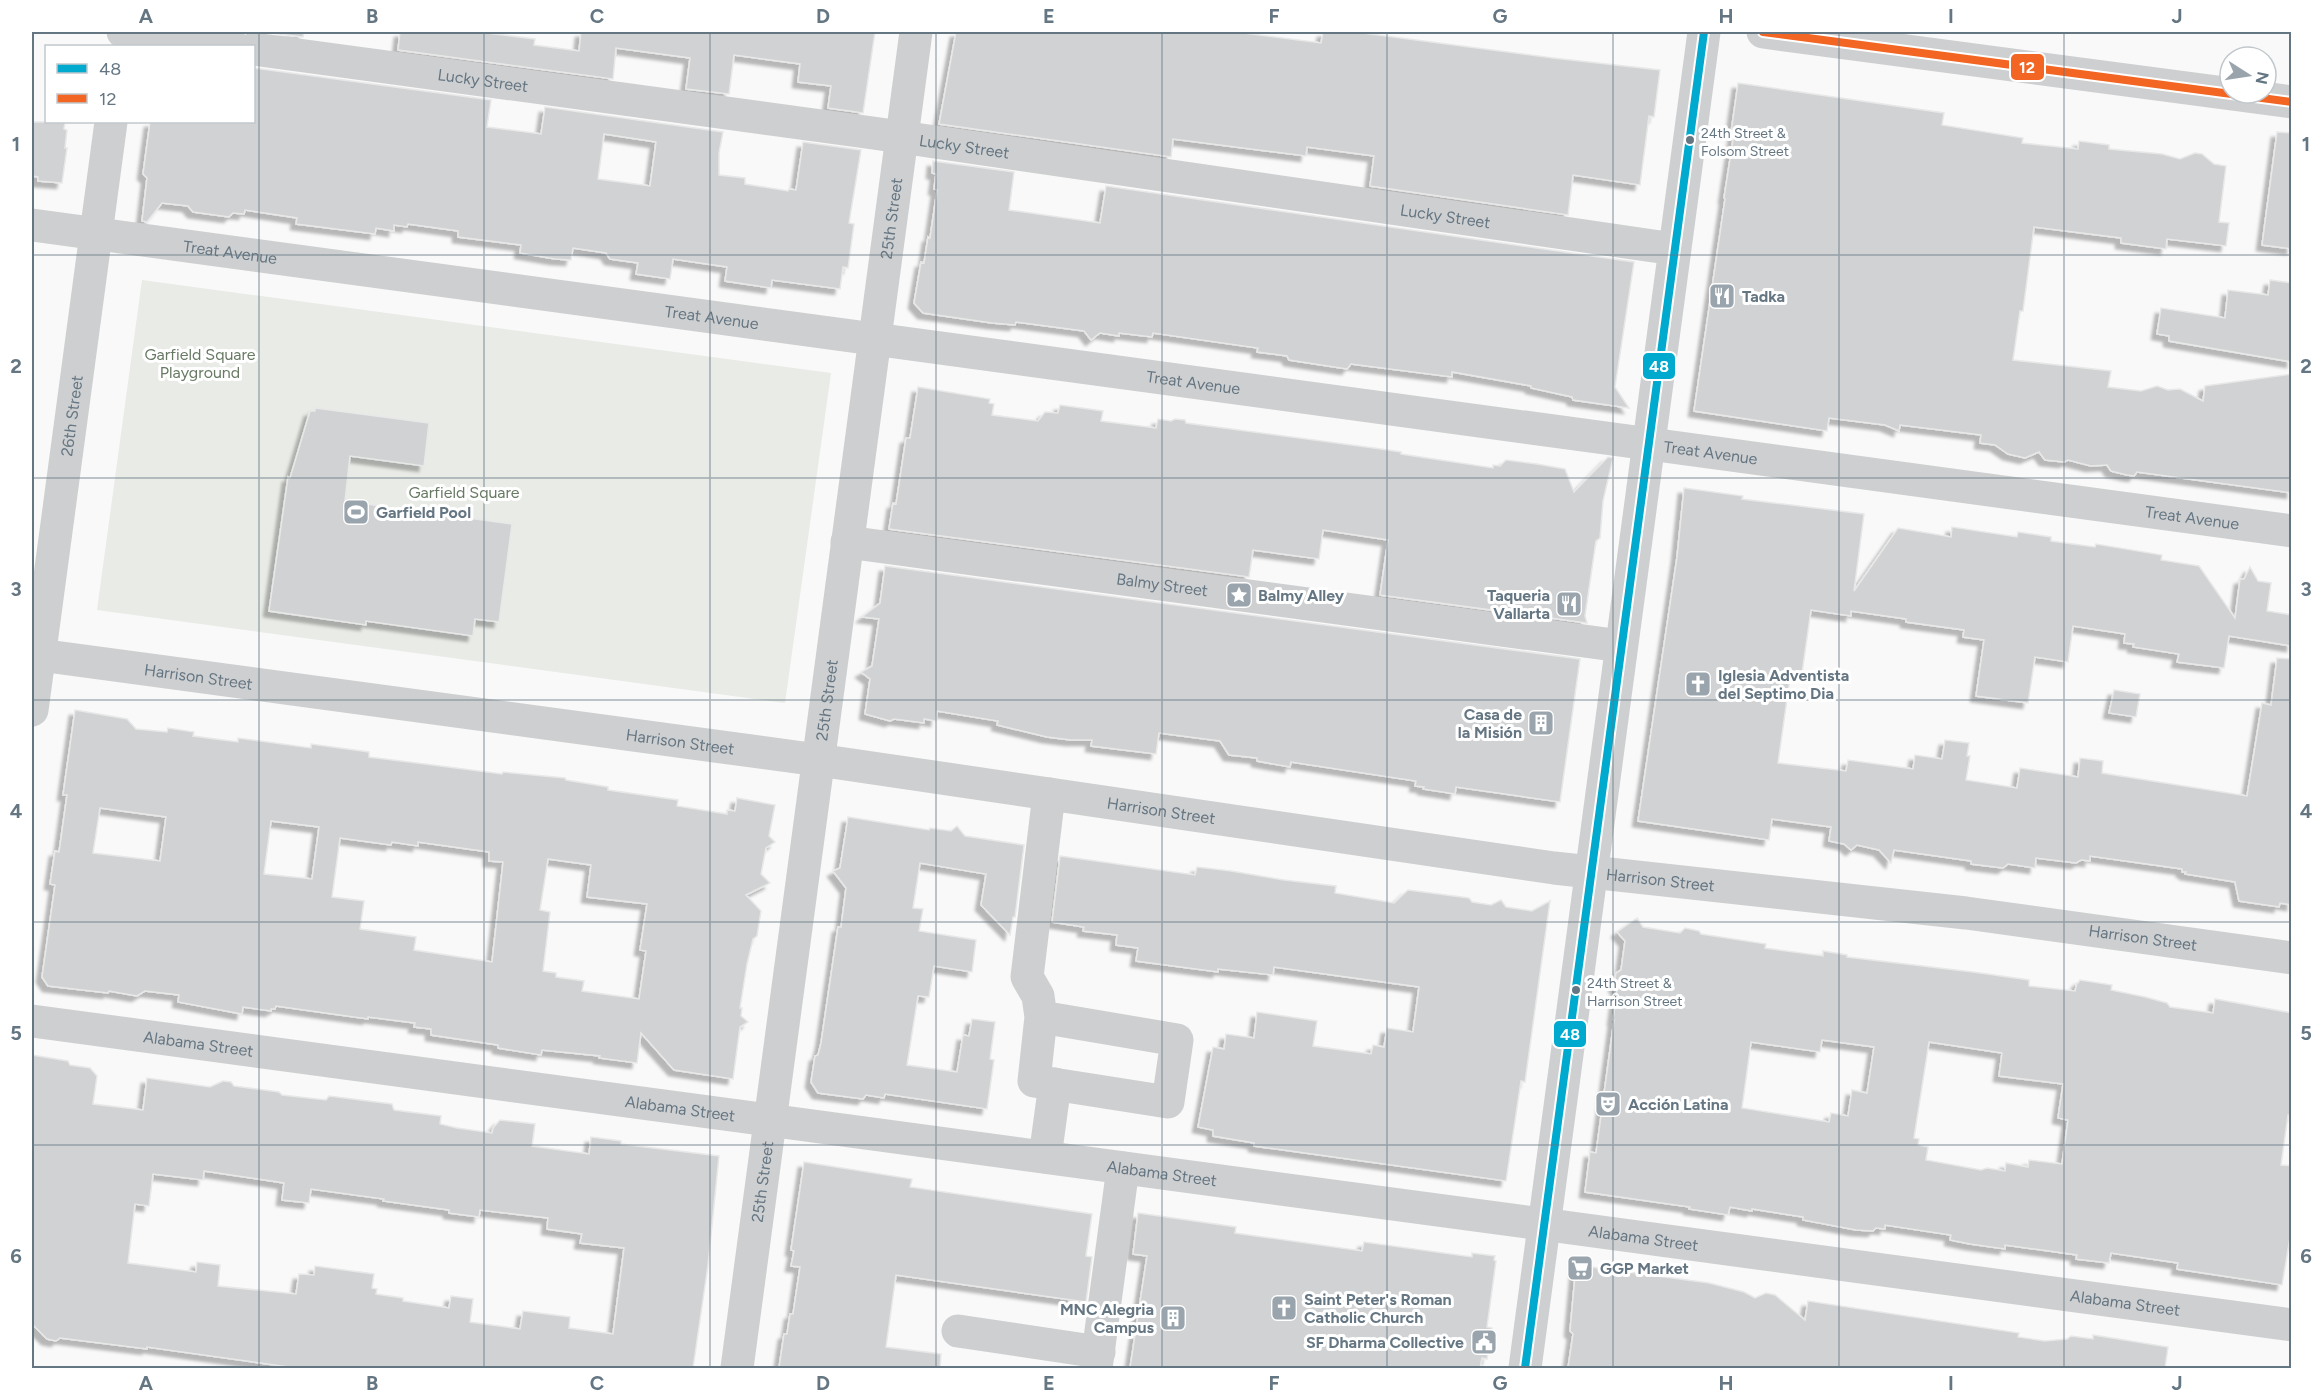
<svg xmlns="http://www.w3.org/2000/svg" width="2323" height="1400" font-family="Figtree,sans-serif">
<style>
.green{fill:#e8ebe6}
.building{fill:#d0d2d3;stroke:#e8e8e8;stroke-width:1.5;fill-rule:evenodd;filter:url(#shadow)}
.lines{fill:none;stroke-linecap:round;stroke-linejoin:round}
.minor{stroke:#cecfd0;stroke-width:33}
.bus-1-casing{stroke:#fff;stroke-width:12}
.bus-2-casing{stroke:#fff;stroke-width:12}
.bus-1{stroke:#00a9ce;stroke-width:8}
.bus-2{stroke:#f26522;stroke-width:8}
.grid{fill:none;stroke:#657683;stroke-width:1.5;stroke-opacity:0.55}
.bus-dot{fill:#657683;stroke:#fff;stroke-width:2}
.labels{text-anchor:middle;stroke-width:6;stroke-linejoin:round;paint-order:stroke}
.bus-label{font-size:14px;fill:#657683;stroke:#fff;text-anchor:start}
.street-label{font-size:16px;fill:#657683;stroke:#fff}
.poi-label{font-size:16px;font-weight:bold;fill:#657683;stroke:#fff;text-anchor:start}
.park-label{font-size:16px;fill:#687a64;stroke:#fff}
.line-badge{stroke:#fff;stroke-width:2}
.badge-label{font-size:16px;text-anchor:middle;font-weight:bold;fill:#fff}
.neatline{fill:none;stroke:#657683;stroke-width:2}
.grid-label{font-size:20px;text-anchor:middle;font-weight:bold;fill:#657683}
</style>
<defs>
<filter id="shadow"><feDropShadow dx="-5.5" dy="5.5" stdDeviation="1.5" flood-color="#0004"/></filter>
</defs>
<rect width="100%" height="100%" fill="#f9f9f9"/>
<!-- green -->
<path class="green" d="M142,280L831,373L785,703L97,610Z"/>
<!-- building -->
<path class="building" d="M264,32H304L303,37Z
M400,32H479L535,39L534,45L579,51L581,32H875L863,113L828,108L831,86L798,82L800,64L734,55L729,94L686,89L690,58L616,48L613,79L398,50Z
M956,32H1236L1321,43L1323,32H1355L1553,58L1660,70L1654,117L1649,116L1640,185L1573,175L1568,215L1370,186L1374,156L1307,147L1306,156L1173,139L1171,157L939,124Z
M254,68L491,100L487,127L541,134L545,107L723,132L719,153V175L745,178V184L788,191L789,189L796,190L803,142L861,150L849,223L854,224L848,268L843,267L840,289L772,280L771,288L725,281L727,267L673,259L670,279L636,274L638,263L610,259L606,253L573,248L571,260L555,259L520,253L521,245L458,237V231L408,224L407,227L394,225V231L376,228L375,234L296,224L297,218L245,210L244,214L233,213L229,217L193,212L188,206L162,203L147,222L142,221L147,178L143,174L150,122H254ZM604,134L656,142L650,186L598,179Z
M1738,83L1944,113L1942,125L2023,138L2022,143L2078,149L2079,141L2109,145V149L2162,154L2180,159L2195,153L2202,154L2214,164L2226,166L2219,222L2229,223L2226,246L2167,239L2166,249L2121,243V238L2034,227L2023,311H2020L2013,360L2111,371L2108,387L2141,391L2157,386L2168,390L2180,389L2203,401L2205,386L2292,374V493L2137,472L2134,476L2127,475L2111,471L2107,465L2091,466L2068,460L2064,462L2045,460L2039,452L2025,458L2008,454L1995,445L1980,443L1981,435L1900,425L1899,431L1885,425L1829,418L1827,431L1694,411L1725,199L1724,198L1734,133H1731Z
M32,122H65L64,129L67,130L65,148H67L62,183L38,181V177L32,176Z
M2277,132L2292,133V249L2262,245Z
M933,161L1014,172L1009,210L1100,223L1106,186L1634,262L1615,387L1629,408L1573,400L1572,397L1531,388V386L1452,372V377L1351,364L1347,369L1289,360L1287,356L1257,352L1258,348L1153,333L1152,337L1119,333V336L1100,333L1091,340L1084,331L1016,322L1015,325L992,323L923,313L914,303L921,262L924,263L928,237L930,238L937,190L934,189L936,174L932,173Z
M2270,280L2292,283V362L2169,341V336L2157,334L2161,308L2225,318L2228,290L2268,295Z
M918,387L990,399L989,403L994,404L992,415L1038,421L1045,412L1058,413L1060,405L1103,411L1101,421L1156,428L1158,419L1171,421L1175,419L1185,420L1186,423L1374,448L1401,452V454L1493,468V465L1500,466L1506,460L1537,464L1565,469L1574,492L1608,457L1613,458L1603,501L1600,538L1596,541L1585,616L1587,623L1380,595L1388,540L1323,530L1319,559L1253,550L1249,577L889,529L893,503L896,504L906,438H910Z
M315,408L429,423L424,466L350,456L345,501L512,524L499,622L475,619L473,636L366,621V625L269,611L288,477L290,478L310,411H315Z
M1684,488L1743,496L1742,499L1864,514L1854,591L1898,528L1951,537L1952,527L2017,537L2018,532L2051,537V541L2095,547L2096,544L2162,555L2161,560L2199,566L2235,618L2240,579H2244L2250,567L2258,581L2271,583L2267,611L2292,615V646L2229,636L2224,668L2177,662L2179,654L2133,647L2134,644L2124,643L2125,634L2073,626L2068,662L2035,657L2028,703L1976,696L1984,640L1963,637L1964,630L1906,622V619L1851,611V616L1811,610L1802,673L1791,671L1778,763L1846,771L1848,760L1913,769L1915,755L1942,759L1945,740L1969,743L1967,756H1970L1966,780L2017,788L2020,768L2078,777L2080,758L2103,761L2102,773L2247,796L2262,703L2271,705L2277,658L2292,659V905L2280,903L2279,907L2239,901L2235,882L2185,874L2186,872H2182V869L2090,856V861L2081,860L2076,863L2036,858L2035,868L2008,864L2003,868L1971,864V861L1894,850L1891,863L1879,850L1857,845L1851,850L1844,844L1829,841L1831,827L1772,819L1769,840L1638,821L1677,557Z
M885,566L1580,659L1560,802L1456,787L1455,794L1423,789L1424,787L1415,786L1416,781L1291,762L1290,767L1257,761V758L1229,755L1220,741L1159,733L1156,754L1091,746L1092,740H1071L1047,737L997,725L998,721L937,711L936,721L924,719V723L894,719L890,721L865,714L870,679L861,672L872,666L879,619L862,617L880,603Z
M2114,690L2140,694L2136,717L2109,713Z
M75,710L127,719L136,729L167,732L168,728L194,732L193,736L238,742V738L311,748V744L369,752V757L425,764L502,774L503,772L565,778L566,780L608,787V790L678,800L677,806L727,814V810L735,811L737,798L775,805L769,836L775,842L766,848L761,874L770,883L746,895L761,911L757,936L753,939L747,964L740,1008H742L741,1016L748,1022L740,1027L733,1079L674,1070L641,1033L637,1063L599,1058L600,1056L542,1050L541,1055L498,1048V1045L431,1035V1029L414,1027L415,1023L368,1017V1019L276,1006L275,1009H271V1011L243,1007L242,1014L178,1002L179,995L145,991L137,996L109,991L108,993L48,986L42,977L55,885L50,884L55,851L59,852L67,795H63ZM100,808L166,817L160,861L93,853ZM271,821L319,827L312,879L264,874ZM340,838L391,845L392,842L418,846V842L489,852V861L503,862L492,962L414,950L416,937L360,929L364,901L332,897ZM548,859L591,865L587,897L647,904L640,950L646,951L639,999L582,991L584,981L556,977V973L543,971L550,912L540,910Z
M848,817L929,830L930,828L951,831L957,826L965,836L1024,845L1015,917H1013L1010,935L981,905L986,874L920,863L913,908L923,909L919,931L976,940L972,972L934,966L929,997L918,996L907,1065L957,1072L963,1035L969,1036L972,1019L995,1022L990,1059L994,1060L987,1109L885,1094L884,1098L866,1095L863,1099L818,1093L811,1082L815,1056L818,1055L821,1043L838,927H841L846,888L833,871L840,868Z
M1060,856L1195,875L1197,867L1231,871L1284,880L1336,886L1335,893L1394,903L1408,890L1469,898L1472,902L1491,905L1501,900L1506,907L1532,911L1550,901L1525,1082L1521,1081L1506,1181L1254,1146V1143L1213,1136V1130L1198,1127L1213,1047L1224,1049L1226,1034L1254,1038L1257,1012L1317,1021L1313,1046L1371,1054L1373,1045L1384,1047L1387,1028L1413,1032L1419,987L1274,967L1273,975L1218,969V972L1136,961L1138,948L1116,945L1117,935L1083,931L1084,927L1052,922Z
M1637,918L1643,927L1680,933L1685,928L1699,931L1701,934L1766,944L1765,948L1823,956V951L1847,955V957L1973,972L2029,980V986L2075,991L2077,983H2078L2080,980L2112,985L2111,990L2145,997L2167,1003L2170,1007L2213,1013L2215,999L2292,1013V1115H2288L2281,1165L2292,1166V1226L2282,1285L2177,1269L2178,1263L2111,1253L2109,1263L2076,1259L2077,1255L2005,1245V1249L1970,1244L1950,1240L1951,1235L1885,1225V1229L1876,1228L1873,1231L1856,1230L1803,1220V1217L1752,1209V1211L1730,1207L1728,1215L1689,1209L1690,1207L1585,1192L1590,1152L1596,1153L1614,1020H1613L1617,990L1614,985L1616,973L1621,970L1625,941L1617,932ZM1822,1040L1874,1047L1867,1093L1852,1090L1848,1116L1831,1113L1829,1122L1742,1108L1751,1042L1820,1052ZM1929,1042L2002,1053L1999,1076L2063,1084L2058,1118L2068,1120L2062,1164L2029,1160L2028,1167L2006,1163L2005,1171L1987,1168L1981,1170L1926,1160L1928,1147L1918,1145L1919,1139L1914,1138Z
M32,1055L68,1061L70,1065L90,1068L97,1076L93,1104L143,1110L147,1078L210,1087L223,1081L231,1082L234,1086L279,1092L282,1095L326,1100L329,1096L392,1104L394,1110L441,1116L440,1124L457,1128L492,1133L493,1128L500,1120L535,1124L532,1146L589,1154L591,1137L621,1141V1144L719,1156L708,1265L693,1368H296L147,1347V1349L60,1338L56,1341L47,1339L32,1324ZM204,1171L284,1183L282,1200L309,1203L311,1189L384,1199L383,1201L449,1210V1213L479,1217L480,1210L548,1218L547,1229L582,1234L580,1243L624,1248L613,1334L569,1328L570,1317L523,1311L520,1329L470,1322L473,1299L451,1296L449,1308L403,1301V1298L376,1294L377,1289L372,1288L374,1274L315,1266L314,1275L299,1274L296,1294L218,1286L220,1265L197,1262L196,1272L128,1263L135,1204L149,1206L153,1174L203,1180Z
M804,1162L912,1179L910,1187L1092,1214L1086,1256L1092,1257L1086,1302L896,1275L886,1347L941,1354L940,1368H779L784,1334H787L790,1314H793L800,1267L791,1266L794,1251L791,1250Z
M1138,1213L1236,1227L1235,1233L1362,1251L1364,1242L1472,1257V1253L1495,1256L1494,1260L1496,1261L1487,1327L1492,1328L1487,1359L1482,1358L1480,1368H1130L1147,1256L1133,1254Z
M1576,1265L1709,1283L1744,1292L1755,1298L1766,1293L1775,1295L1805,1320L1808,1301L2019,1333L2018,1337L2045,1341L2067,1339L2071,1336L2093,1339V1335L2168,1347L2165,1368H1568L1573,1334L1570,1331Z"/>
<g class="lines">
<!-- minor -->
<g class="minor">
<path d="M123,32L233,46"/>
<path d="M1763,32L2292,102"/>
<path id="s1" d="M254,49L873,133L1674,249"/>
<path id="s2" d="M32,225L2292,531"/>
<path id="s3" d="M847,542L1621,646"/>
<path id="s4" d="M32,654L818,760L1554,868L1966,913L2292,958"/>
<path id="s5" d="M32,710L111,122"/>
<path d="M1041,1017L1034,1081L1168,1102L1177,1040L1041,1017L1038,996L1027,977L1049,794"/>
<path id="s6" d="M32,1021L2292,1325"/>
<path d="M1045,1157L1055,1084"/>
<path d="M958,1331L1099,1352"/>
<path id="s7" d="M737,1368L916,32"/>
<path d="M1096,1368L1123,1168"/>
<path d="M1525,1368L1704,32"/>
</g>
<defs>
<path id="bus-1" d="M1525,1368L1704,32"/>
<path id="bus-2" d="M1763,32L2292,102"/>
</defs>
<!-- bus-1 casing -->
<use href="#bus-1" class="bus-1-casing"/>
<!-- bus-2 casing -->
<use href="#bus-2" class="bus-2-casing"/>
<!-- bus-1 -->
<use href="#bus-1" class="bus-1"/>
<!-- bus-2 -->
<use href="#bus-2" class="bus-2"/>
</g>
<!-- grid -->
<path class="grid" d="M259,32V1368M484,32V1368M710,32V1368M936,32V1368M1162,32V1368M1387,32V1368M1613,32V1368M1839,32V1368M2064,32V1368M32,255H2292M32,478H2292M32,700H2292M32,922H2292M32,1145H2292"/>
<!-- icons -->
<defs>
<symbol id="restaurant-square" viewBox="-11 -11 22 22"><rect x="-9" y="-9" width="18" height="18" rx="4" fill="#99a4ac" stroke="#fff"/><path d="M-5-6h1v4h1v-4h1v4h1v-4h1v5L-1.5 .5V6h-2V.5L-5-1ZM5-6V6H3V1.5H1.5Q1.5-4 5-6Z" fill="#fff"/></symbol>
<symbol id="stadium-square" viewBox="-11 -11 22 22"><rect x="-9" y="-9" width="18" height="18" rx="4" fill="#99a4ac" stroke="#fff"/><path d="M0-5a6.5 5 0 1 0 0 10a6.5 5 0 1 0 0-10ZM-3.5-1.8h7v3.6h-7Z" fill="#fff"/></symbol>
<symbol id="sight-square" viewBox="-11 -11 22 22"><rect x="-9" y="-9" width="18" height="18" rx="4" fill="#99a4ac" stroke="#fff"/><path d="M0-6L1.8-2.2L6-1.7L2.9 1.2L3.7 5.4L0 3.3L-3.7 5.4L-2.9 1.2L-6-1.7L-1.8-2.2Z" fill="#fff"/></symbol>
<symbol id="church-square" viewBox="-11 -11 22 22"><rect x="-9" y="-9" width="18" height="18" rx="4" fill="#99a4ac" stroke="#fff"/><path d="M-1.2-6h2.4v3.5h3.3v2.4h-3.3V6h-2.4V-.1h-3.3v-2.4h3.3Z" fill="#fff"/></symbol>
<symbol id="building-square" viewBox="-11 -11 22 22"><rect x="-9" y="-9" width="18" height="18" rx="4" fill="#99a4ac" stroke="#fff"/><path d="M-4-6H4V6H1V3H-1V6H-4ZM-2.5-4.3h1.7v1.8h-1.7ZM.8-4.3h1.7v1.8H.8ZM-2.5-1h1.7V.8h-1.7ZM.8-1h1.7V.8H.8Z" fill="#fff"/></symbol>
<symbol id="theatre-square" viewBox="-11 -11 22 22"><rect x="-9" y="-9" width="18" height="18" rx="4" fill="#99a4ac" stroke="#fff"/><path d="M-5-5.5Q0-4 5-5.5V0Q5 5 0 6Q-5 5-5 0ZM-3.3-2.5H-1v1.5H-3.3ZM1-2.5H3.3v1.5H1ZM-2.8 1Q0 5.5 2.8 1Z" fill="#fff"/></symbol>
<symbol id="supermarket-square" viewBox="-11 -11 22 22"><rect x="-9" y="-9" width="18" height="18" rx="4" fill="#99a4ac" stroke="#fff"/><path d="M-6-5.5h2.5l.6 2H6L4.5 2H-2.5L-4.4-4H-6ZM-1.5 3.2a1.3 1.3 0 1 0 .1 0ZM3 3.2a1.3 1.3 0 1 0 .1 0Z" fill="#fff"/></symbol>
<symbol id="civic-square" viewBox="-11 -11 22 22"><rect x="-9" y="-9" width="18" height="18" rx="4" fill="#99a4ac" stroke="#fff"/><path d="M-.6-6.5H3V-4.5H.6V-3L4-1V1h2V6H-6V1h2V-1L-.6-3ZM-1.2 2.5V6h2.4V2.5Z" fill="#fff"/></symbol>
</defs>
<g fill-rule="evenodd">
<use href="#restaurant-square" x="1707" y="281" width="30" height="30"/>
<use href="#stadium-square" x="341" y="497" width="30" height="30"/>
<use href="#sight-square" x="1224" y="580" width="30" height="30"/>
<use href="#restaurant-square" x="1554" y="589" width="30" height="30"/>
<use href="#church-square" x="1683" y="669" width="30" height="30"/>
<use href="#building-square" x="1526" y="708" width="30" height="30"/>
<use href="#theatre-square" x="1593" y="1089" width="30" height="30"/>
<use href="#supermarket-square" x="1565" y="1253" width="30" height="30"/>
<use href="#church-square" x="1269" y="1293" width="30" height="30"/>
<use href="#building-square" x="1158" y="1303" width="30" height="30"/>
<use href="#civic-square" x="1469" y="1327" width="30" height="30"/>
</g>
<!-- markers -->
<g class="bus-dot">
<circle cx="1690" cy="140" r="5"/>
<circle cx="1576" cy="990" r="5"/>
</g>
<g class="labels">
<!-- bus labels -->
<g class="bus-label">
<text x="1701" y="138">24th Street &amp;<tspan x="1701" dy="18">Folsom Street</tspan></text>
<text x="1587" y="988">24th Street &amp;<tspan x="1587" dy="18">Harrison Street</tspan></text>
</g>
<!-- street labels -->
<g class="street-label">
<text dy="6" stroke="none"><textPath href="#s1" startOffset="231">Lucky Street</textPath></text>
<text dy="6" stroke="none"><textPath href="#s1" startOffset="717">Lucky Street</textPath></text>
<text dy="6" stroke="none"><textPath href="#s1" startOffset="1203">Lucky Street</textPath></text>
<text dy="6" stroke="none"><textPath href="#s7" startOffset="1160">25th Street</textPath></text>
<text dy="6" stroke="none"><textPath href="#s2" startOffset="200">Treat Avenue</textPath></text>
<text dy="6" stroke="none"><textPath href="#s2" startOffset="686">Treat Avenue</textPath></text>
<text dy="6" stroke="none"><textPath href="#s2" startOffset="1172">Treat Avenue</textPath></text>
<text dy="6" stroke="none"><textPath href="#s5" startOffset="297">26th Street</textPath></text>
<text dy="6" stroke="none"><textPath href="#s2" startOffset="1694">Treat Avenue</textPath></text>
<text dy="6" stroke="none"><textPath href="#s2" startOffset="2180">Treat Avenue</textPath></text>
<text dy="6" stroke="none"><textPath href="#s3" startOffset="318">Balmy Street</textPath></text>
<text dy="6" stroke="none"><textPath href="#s4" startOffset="168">Harrison Street</textPath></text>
<text dy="6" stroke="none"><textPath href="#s7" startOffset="674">25th Street</textPath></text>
<text dy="6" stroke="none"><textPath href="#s4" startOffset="654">Harrison Street</textPath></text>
<text dy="6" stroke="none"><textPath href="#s4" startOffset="1140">Harrison Street</textPath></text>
<text dy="6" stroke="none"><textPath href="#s4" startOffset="1644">Harrison Street</textPath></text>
<text dy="6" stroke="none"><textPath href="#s4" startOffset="2130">Harrison Street</textPath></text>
<text dy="6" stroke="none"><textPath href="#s6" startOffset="168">Alabama Street</textPath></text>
<text dy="6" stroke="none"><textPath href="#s6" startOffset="654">Alabama Street</textPath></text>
<text dy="6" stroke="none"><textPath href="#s6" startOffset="1140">Alabama Street</textPath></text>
<text dy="6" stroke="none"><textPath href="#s7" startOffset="188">25th Street</textPath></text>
<text dy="6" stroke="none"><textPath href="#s6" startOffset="1626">Alabama Street</textPath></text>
<text dy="6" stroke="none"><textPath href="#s6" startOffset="2112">Alabama Street</textPath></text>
</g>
<!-- poi labels -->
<g class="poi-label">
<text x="1742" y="302">Tadka</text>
<text x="376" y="518">Garfield Pool</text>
<text x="1258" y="601">Balmy Alley</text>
<text x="1550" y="601" text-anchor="end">Taqueria<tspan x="1550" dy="18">Vallarta</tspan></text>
<text x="1718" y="681">Iglesia Adventista<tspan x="1718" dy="18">del Septimo Dia</tspan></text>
<text x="1522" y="720" text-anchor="end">Casa de<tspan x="1522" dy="18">la Misión</tspan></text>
<text x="1628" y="1110">Acción Latina</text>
<text x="1600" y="1274">GGP Market</text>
<text x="1304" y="1305">Saint Peter's Roman<tspan x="1304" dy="18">Catholic Church</tspan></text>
<text x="1154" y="1315" text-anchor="end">MNC Alegria<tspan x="1154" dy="18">Campus</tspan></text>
<text x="1464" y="1348" text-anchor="end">SF Dharma Collective</text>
</g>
<!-- park labels -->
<g class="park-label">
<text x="200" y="360">Garfield Square<tspan x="200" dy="18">Playground</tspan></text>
<text x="464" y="498">Garfield Square</text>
</g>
</g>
<g class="line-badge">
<rect x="2010" y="53" width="35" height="28" rx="6" fill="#f26522"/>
<rect x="1642" y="352" width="34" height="28" rx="6" fill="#00a9ce"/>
<rect x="1553" y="1020" width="34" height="28" rx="6" fill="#00a9ce"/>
</g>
<g class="badge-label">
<text x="2027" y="73">12</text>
<text x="1659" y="372">48</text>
<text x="1570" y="1040">48</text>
</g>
<!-- border -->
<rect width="2323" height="1400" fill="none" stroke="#ffffff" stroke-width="66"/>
<!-- legend -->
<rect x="45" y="45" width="210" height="78" fill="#ffffff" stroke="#c1c8cd" stroke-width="1.5"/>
<rect x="57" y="64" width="30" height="9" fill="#00a9ce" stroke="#c1c8cd" stroke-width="1.5"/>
<text x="99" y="75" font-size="18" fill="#657683">48</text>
<rect x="57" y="94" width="30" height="9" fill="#f26522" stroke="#c1c8cd" stroke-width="1.5"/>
<text x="99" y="105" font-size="18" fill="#657683">12</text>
<!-- north arrow -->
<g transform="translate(2248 75) rotate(102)"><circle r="28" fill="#ffffff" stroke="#c1c8cd" stroke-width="1.5"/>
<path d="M0-4.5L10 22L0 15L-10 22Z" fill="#99a4ac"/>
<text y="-9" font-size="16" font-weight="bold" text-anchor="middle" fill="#657683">N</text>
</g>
<rect x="33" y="33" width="2257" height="1334" class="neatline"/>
<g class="grid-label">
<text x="146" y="23">A</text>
<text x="372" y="23">B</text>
<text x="597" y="23">C</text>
<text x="823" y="23">D</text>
<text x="1049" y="23">E</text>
<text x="1274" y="23">F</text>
<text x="1500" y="23">G</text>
<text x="1726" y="23">H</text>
<text x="1951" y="23">I</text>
<text x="2177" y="23">J</text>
<text x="16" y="151">1</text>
<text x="2306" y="151">1</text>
<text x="16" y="373">2</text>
<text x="2306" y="373">2</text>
<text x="16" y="596">3</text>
<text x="2306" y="596">3</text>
<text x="16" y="818">4</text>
<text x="2306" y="818">4</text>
<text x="16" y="1040">5</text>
<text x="2306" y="1040">5</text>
<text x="16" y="1263">6</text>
<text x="2306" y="1263">6</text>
<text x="146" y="1390">A</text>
<text x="372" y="1390">B</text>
<text x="597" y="1390">C</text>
<text x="823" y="1390">D</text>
<text x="1049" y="1390">E</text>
<text x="1274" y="1390">F</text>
<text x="1500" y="1390">G</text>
<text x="1726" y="1390">H</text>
<text x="1951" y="1390">I</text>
<text x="2177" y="1390">J</text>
</g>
</svg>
